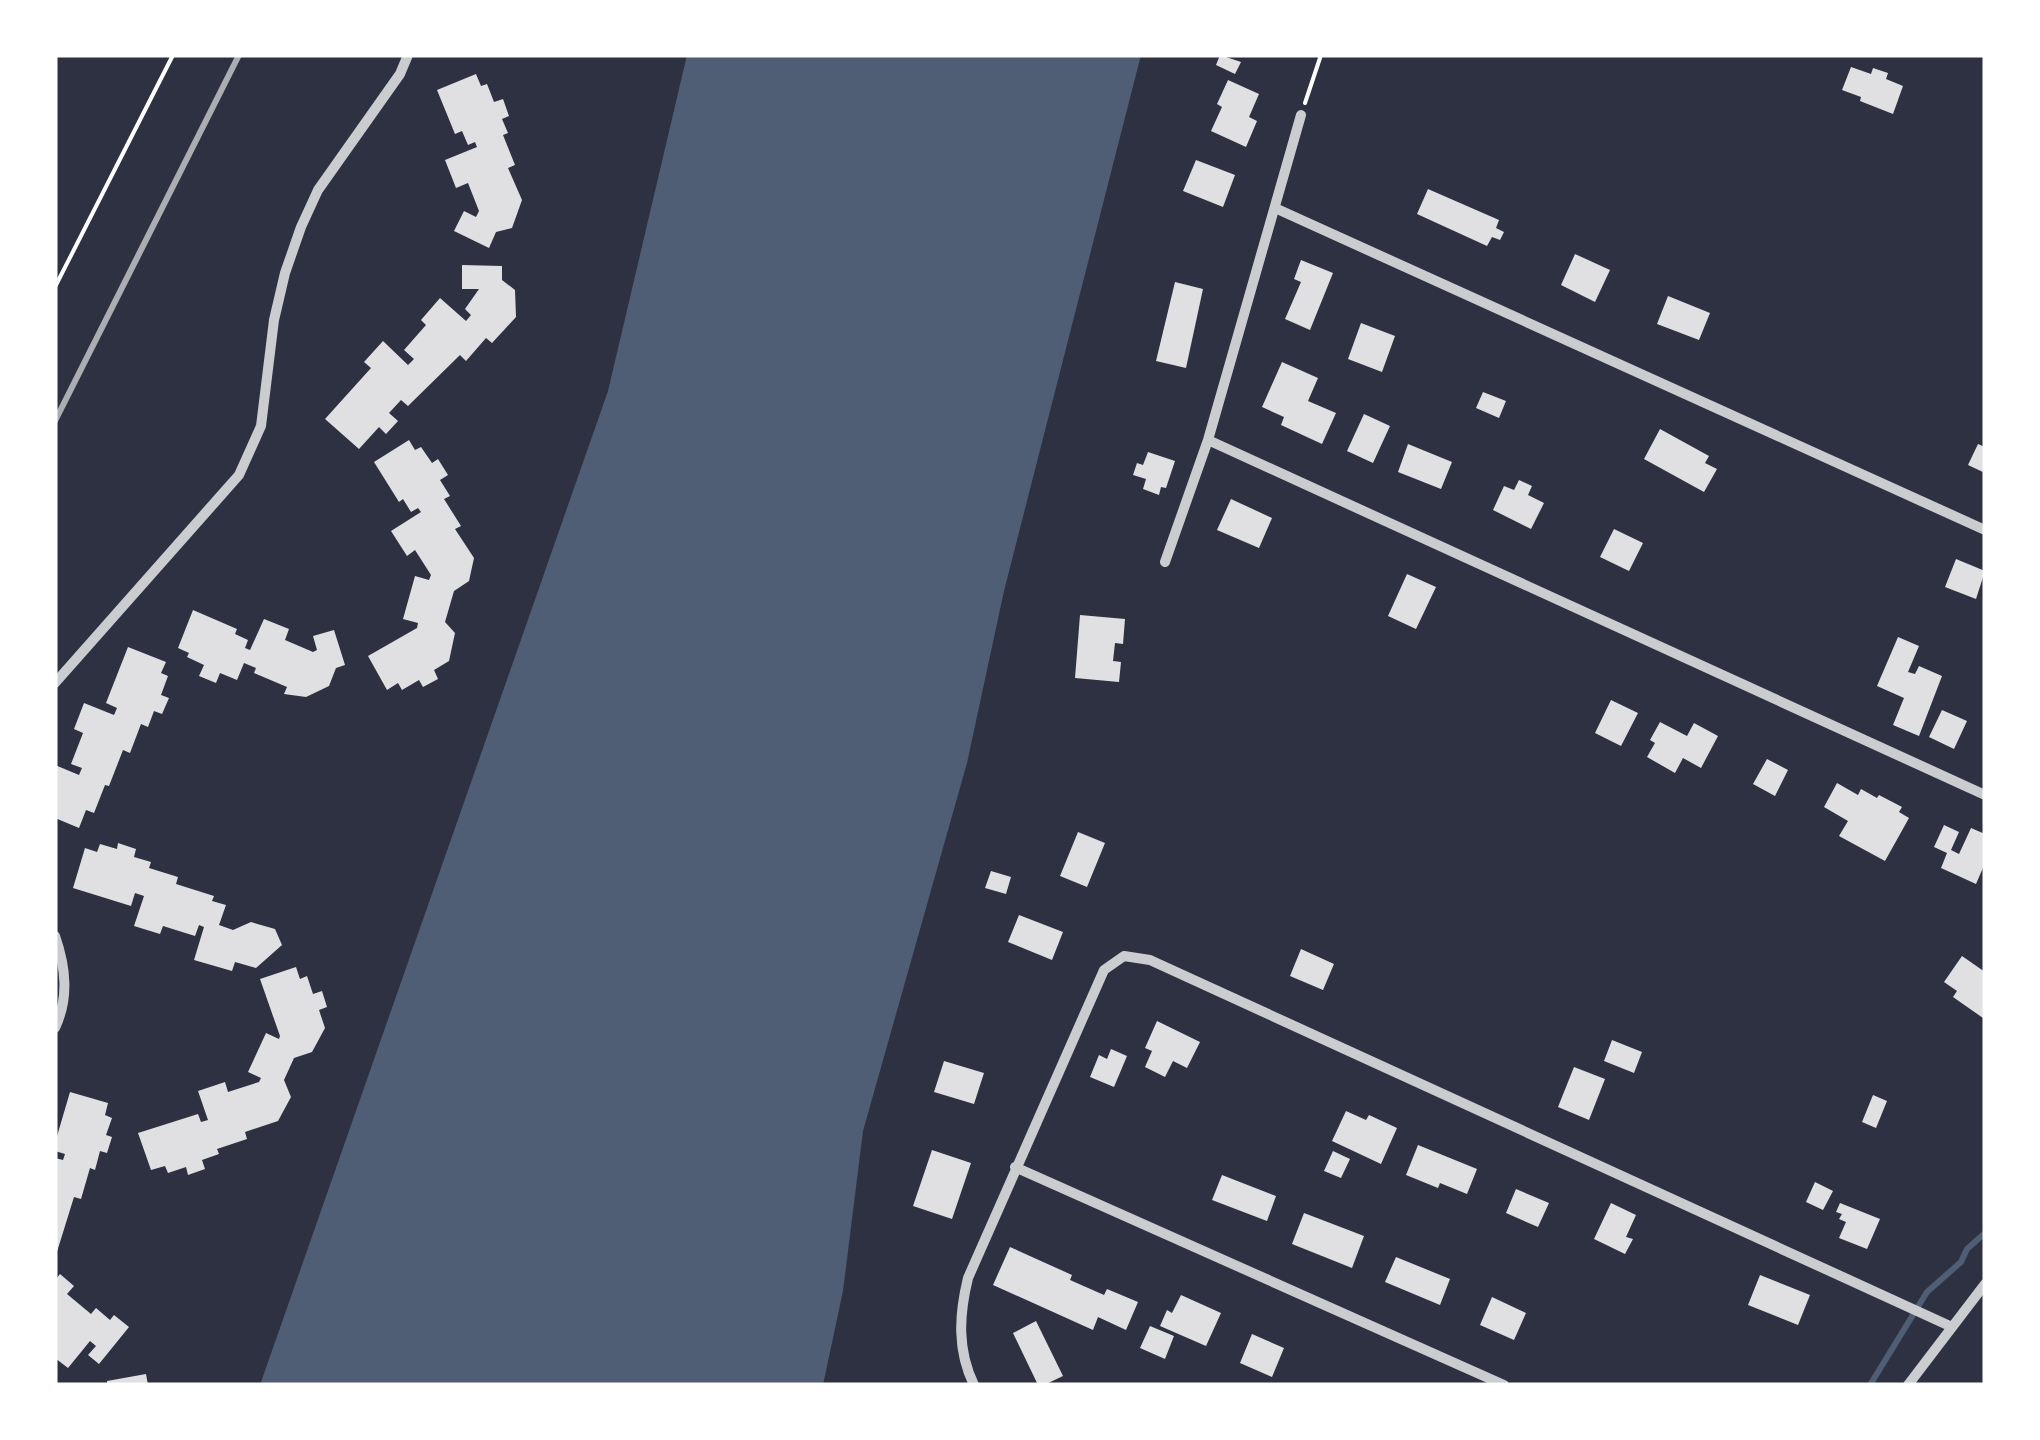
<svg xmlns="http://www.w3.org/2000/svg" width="2040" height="1440" font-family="'PT Sans',sans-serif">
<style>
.water{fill:#4f5d75}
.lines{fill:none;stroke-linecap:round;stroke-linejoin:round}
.stream{stroke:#4f5d75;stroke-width:6}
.building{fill:#e0e0e3}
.path{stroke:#fff;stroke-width:4}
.minor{stroke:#caccd0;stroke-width:10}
.rail{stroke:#abadb3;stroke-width:6}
</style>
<rect width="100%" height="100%" fill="#2d3142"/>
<!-- water -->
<path class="water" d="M687,55H1141L1004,591L967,763L863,1131L843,1291L823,1385H260L608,391Z"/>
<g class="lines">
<!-- stream -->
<path class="stream" d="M1870,1385L1927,1292L1961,1262L1967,1249L1985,1233"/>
</g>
<!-- building -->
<path class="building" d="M1220,55L1241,62L1235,74L1216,65Z
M1851,67L1871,74L1873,68L1888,73L1886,79L1903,86L1893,114L1860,101L1861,97L1842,90Z
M476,74L481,86L487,84L494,102L503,99L509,116L502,119L508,133L503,135L515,165L508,168L522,200L512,228L496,232L489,248L454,231L464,211L476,217L479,211L468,183L456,188L445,160L477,147L475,142L468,145L462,131L455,134L437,90Z
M1228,80L1259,94L1249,117L1257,121L1246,147L1211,131L1222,107L1217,104Z
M1196,160L1235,175L1223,207L1183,191Z
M1428,189L1499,220L1496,228L1504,232L1500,240L1492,237L1487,246L1417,214Z
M1575,254L1610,270L1595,302L1561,285Z
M1301,260L1333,273L1310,330L1285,319L1301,282L1294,279Z
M462,265L502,266V280L515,290L516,317L492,343L486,338L466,361L460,355L408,406L401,400L389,413L398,421L386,434L379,427L359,449L325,419L371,368L364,362L383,341L408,365L414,359L404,350L426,325L421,320L440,298L466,321L471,315L465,309L479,289H462Z
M1175,282L1203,289L1186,368L1156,361Z
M1668,296L1710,313L1699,340L1657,324Z
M1361,323L1395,336L1382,372L1348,359Z
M1282,362L1318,378L1308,401L1336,413L1322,444L1281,425L1284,417L1262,407Z
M1483,392L1506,401L1499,418L1476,408Z
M1364,414L1390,426L1373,463L1347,451Z
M1660,429L1709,456L1705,463L1717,469L1704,492L1644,459Z
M409,440L415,450L421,447L432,463L438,459L448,475L440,480L450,496L444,499L461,526L455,529L474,558L469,581L454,591L445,622L455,633L449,661L434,670L438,679L423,687L419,680L402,690L398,683L387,690L368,656L417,628L418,623L403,619L415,576L429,580L431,575L415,550L407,556L391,531L421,512L418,508L411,512L403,499L399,502L374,462Z
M1408,444L1452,462L1441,489L1398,472Z
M1978,444L1985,447V473L1968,465Z
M1148,452L1175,461L1166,488L1161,487L1159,495L1143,489L1146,479L1133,475L1137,463L1143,465Z
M1519,480L1532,486L1528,495L1544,503L1531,529L1493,510L1504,486L1514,490Z
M1231,499L1272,518L1259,548L1217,530Z
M1614,529L1643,543L1629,571L1600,557Z
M1956,559L1985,571L1976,599L1945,587Z
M1407,574L1436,587L1416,629L1388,616Z
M193,610L237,629L235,634L248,640L245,648L250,650L264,619L289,629L285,640L313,652L317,650L313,636L334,630L345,665L336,668L329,686L306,697L284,694L287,687L254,673L256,668L244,663L237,680L220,673L216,683L199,676L204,665L187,657L189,653L178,648Z
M1080,615L1125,619L1123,644L1115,643L1113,661L1121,662L1119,682L1075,678Z
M1898,637L1919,646L1908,672L1915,674L1919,666L1942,676L1919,736L1893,725L1904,698L1877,686Z
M128,647L166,662L161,673L168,676L161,695L169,698L162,714L154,711L148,727L141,724L130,753L123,750L109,786L105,785L94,813L86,810L79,828L55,818V765L79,775L82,768L71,764L83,733L74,729L84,703L114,715L117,708L106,703Z
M1611,700L1638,713L1621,746L1595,733Z
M1942,710L1967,721L1954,749L1929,737Z
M1660,722L1687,736L1694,723L1718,736L1701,768L1683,758L1675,773L1647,757L1655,743L1650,740Z
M1767,759L1788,770L1775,796L1753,784Z
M1837,783L1858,795L1861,789L1877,798L1879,795L1902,807L1899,812L1909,818L1885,861L1839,836L1848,821L1824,807Z
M1944,825L1959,832L1951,850L1959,854L1971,828L1985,834V863L1976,884L1941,868L1947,853L1934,847Z
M1078,832L1105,843L1087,887L1060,876Z
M118,843L136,849L134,857L151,862L149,868L178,877L176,884L214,896L212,901L226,905L219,925L233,930L251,922L275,929L282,945L256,968L235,962L232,971L194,960L204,927L199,925L195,936L163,926L160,934L134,926L144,896L135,893L131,906L73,888L85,848L97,852L100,844L117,849Z
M991,871L1011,877L1006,894L985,888Z
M1019,915L1063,932L1052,960L1008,942Z
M1301,949L1334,964L1323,990L1290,976Z
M1962,956L1985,972L1983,1018L1953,997L1957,991L1944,982Z
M296,967L300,979L307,976L313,994L322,991L327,1007L319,1010L325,1028L312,1052L294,1058L284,1080L291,1097L278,1121L245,1132L247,1139L217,1149L219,1154L202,1160L205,1169L188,1175L186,1167L168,1173L165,1166L151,1170L138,1133L198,1114L201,1122L208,1120L198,1091L225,1082L228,1092L259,1082L261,1078L248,1072L266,1033L279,1039L280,1036L260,979Z
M1157,1021L1200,1042L1187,1068L1173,1061L1165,1077L1145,1067L1152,1051L1145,1048Z
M1612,1040L1642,1052L1634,1073L1604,1061Z
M1111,1049L1127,1056L1114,1087L1090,1077L1099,1055L1107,1059Z
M944,1061L984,1073L974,1104L934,1092Z
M1574,1067L1605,1079L1589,1120L1558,1107Z
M70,1092L108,1103L105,1115L112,1118L106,1135L112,1137L107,1153L100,1151L95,1170L90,1168L81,1199L74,1197L56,1255L55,1158L63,1160L65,1154L55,1151V1143Z
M1873,1095L1887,1101L1876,1128L1862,1122Z
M1346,1111L1366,1120L1369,1115L1397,1128L1381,1164L1332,1141Z
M1418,1145L1477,1169L1467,1194L1440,1183L1438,1188L1406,1175Z
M932,1150L971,1163L952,1219L913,1206Z
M1333,1151L1350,1159L1341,1178L1324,1171Z
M1222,1175L1276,1196L1267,1221L1212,1200Z
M1815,1182L1833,1191L1823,1210L1806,1202Z
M1516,1189L1549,1203L1538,1227L1506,1213Z
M1611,1203L1636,1215L1626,1237L1633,1239L1625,1254L1594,1239Z
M1840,1203L1880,1219L1867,1249L1839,1238L1846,1222L1839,1219L1842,1214L1836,1212Z
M1304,1213L1364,1236L1352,1268L1292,1244Z
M1010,1247L1072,1275L1070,1280L1104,1295L1107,1289L1138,1302L1126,1330L1098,1317L1093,1330L993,1285Z
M1396,1257L1450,1279L1440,1305L1385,1282Z
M60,1274L74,1286L67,1294L91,1314L96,1308L110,1320L114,1315L129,1327L99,1364L88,1355L96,1346L90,1341L68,1368L55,1358V1280Z
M1760,1275L1810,1295L1798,1325L1748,1305Z
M1181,1295L1221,1313L1206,1346L1160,1326L1167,1310L1172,1313Z
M1492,1297L1526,1313L1514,1340L1480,1325Z
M1036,1321L1063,1376L1044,1385H1038L1013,1333Z
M1150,1326L1174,1336L1165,1359L1140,1348Z
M1252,1334L1284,1348L1272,1377L1240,1363Z
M146,1374L148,1385H107V1381Z"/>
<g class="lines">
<!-- path -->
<path class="path" d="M1305,103L1321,55
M55,287L173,55"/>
<!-- minor -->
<path class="minor" d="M1275,208L1985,530
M1208,440L1985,795
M1165,562L1208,440L1301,115
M55,683L239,475L261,426L274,320L285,273L301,227L318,190L400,74L408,55
M55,936C66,968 69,998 55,1028
M1015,1167L1504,1385
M974,1385C957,1350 959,1315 968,1278L1104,970L1124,956L1150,960L1952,1327
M1908,1385L1985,1284"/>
<!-- rail -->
<path class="rail" d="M55,421L239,55"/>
</g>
<!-- border -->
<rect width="2040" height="1440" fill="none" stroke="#ffffff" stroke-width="115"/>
</svg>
